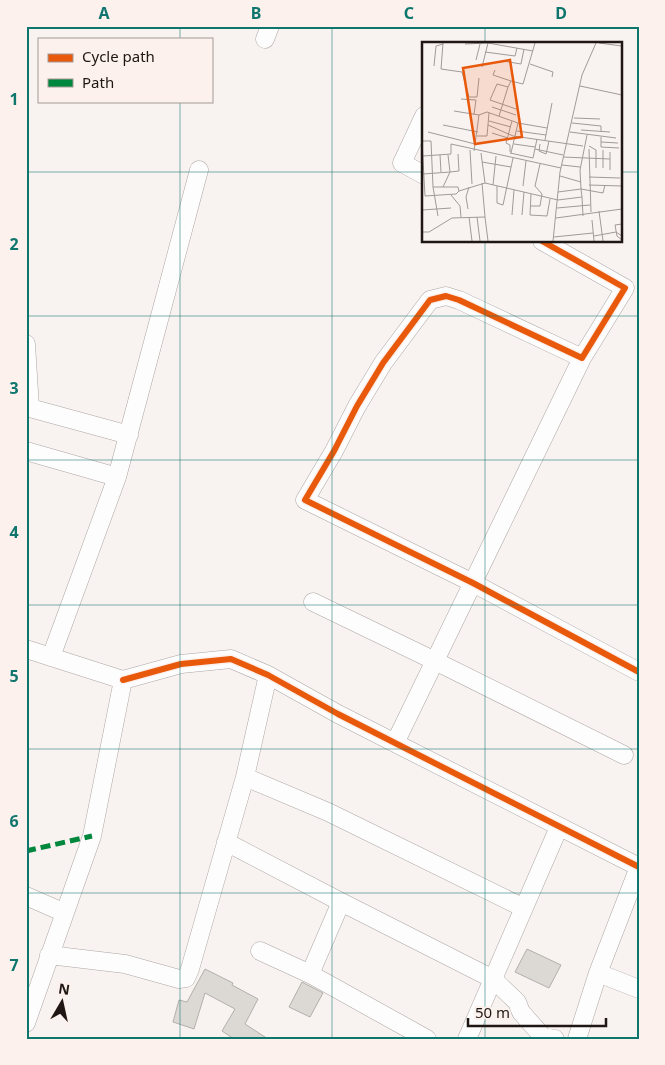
<svg xmlns="http://www.w3.org/2000/svg" width="665" height="1065" font-family="'Noto Sans',sans-serif">
<style>
.building{fill:#dcd8d4;stroke:#b3afab}
.lines{fill:none;stroke-linecap:round;stroke-linejoin:round}
.street-casing{stroke:#ada7a4;stroke-width:19}
.street{stroke:#fefdfd;stroke-width:18}
.quiet{stroke:#00873e;stroke-width:5;stroke-dasharray:10 5;stroke-linecap:butt}
.cycleway-casing{stroke:#fcf1ec;stroke-width:9}
.cycleway{stroke:#e8590c;stroke-width:6}
.grid{fill:none;stroke:#0f766e;stroke-width:1;stroke-opacity:0.55}
.inset-road{fill:none;stroke:#a19a98;stroke-width:1}
.view{fill:#e8590c;fill-opacity:0.15;stroke:#e8590c;stroke-width:2.5}
.inset-edge{fill:none;stroke:#1e1714;stroke-width:2.5}
.neatline{fill:none;stroke:#0f766e;stroke-width:2}
.grid-label{font-size:16px;text-anchor:middle;font-weight:bold;fill:#0f766e}
</style>
<rect width="100%" height="100%" fill="#f8f2f0"/>
<!-- building -->
<path class="building" d="M527,949L561,965L549,988L515,972Z
M205,969L233,983L232,985L258,999L245,1024L268,1039H234L222,1031L235,1009L205,993L194,1029L173,1022L179,1000L187,1002Z
M302,982L323,993L310,1017L289,1007Z"/>
<g class="lines">
<defs>
<path id="street" d="M265,39L270,26
M424,116L402,163L424,175
M542,241L625,288L582,358L459,300L446,296L430,300L383,363L357,406L334,451L305,500L473,583L639,672
M26,344L30,408L129,435
M26,451L117,477L51,657
M117,477L199,170
M313,602L435,661L624,755
M26,649L123,680L92,836L26,1023
M123,680L181,664L231,659L268,675L338,714L639,867
M395,743L582,358
M245,777L328,812L524,908
M226,842L341,902L493,979L517,1002L521,1012L543,1037L555,1039
M26,896L65,913
M260,951L310,974L427,1039
M49,955L125,964L179,979L186,978L190,969L245,777L268,675
M598,973L639,989
M310,974L341,902
M467,1039L559,827
M577,1039L598,973L639,867"/>
</defs>
<!-- street casing -->
<use href="#street" class="street-casing"/>
<!-- street -->
<use href="#street" class="street"/>
<!-- quiet -->
<path class="quiet" d="M26,851L92,836"/>
<defs>
<path id="cycleway" d="M542,241L625,288L582,358L459,300L446,296L430,300L383,363L357,406L334,451L305,500L473,583L639,672
M123,680L181,664L231,659L268,675L338,714L639,867"/>
</defs>
<!-- cycleway casing -->
<use href="#cycleway" class="cycleway-casing"/>
<!-- cycleway -->
<use href="#cycleway" class="cycleway"/>
</g>
<!-- grid -->
<path class="grid" d="M180,26V39M332,26V1039M485,26V44M180,101V1039M26,172H424M621,172H639M485,241V1039M26,316H639M26,460H639M26,605H639M26,749H639M26,893H639"/>
<!-- overview -->
<g transform="translate(422 42)">
<rect width="200" height="200" fill="#f8f2f0"/>
<path class="inset-road" d="M21,1L19,27L40,30L47,55H55M177,1L200,4M43,2L66,1L111,9M63,10L93,14L95,6M54,18L58,2M81,19L99,22L102,7M108,22L131,30L130,35M12,24L14,4L21,2M60,25L66,1M73,28L71,33L89,39L86,45L75,42L68,58L97,68M89,39L101,42L113,1M158,44L200,53M55,55L57,36M39,57L54,58L52,72M70,65L94,73M32,69L57,73L52,109M57,73L65,70L96,81L89,111M77,74L86,45M152,76L178,77M67,79L89,85M96,81L125,86M150,81L179,84V90M21,83L56,90M66,83L91,94L161,104M159,88L188,90M95,89L124,93M6,90L53,102M148,90L194,96M70,91L86,96M55,94H65L67,71M179,95V105L197,106M123,98L130,61M179,100L196,101M92,102L113,105M118,102L117,109L124,112L127,99M167,104L174,108V126M113,107L141,113M167,107L169,170M48,108L50,142M181,108V126M88,110V103L84,101L90,79M59,111L63,141M88,111L111,116L115,97M18,113L19,130M1,114L29,112V102L139,126M141,115L188,117M60,120L89,125M140,123L158,125M188,128V110M1,132L28,130L26,113M138,134L159,140M167,135L198,136M71,143L74,114M167,143L200,144M75,144V161L81,163L91,116M101,144L104,119M11,145L16,174M21,145L28,130L37,129L36,112M37,149L34,152L3,154L0,99H9L11,145H36L37,149L63,141L136,158L160,155L159,147L181,151L183,143M136,150L159,147L158,128L165,93M109,152L108,173L125,174L128,157M29,153L38,164L39,175M160,155L161,174M108,164H118L120,152L113,144L118,122M135,166L168,163M46,167L44,155L47,145M0,168L29,166M177,169L181,199M90,173L92,148M100,173L102,150M47,175L50,199M55,175L58,199M63,175L66,199M134,176L200,167M170,178L172,199M200,182L193,183L195,194L200,198M0,190H7L30,176L63,175L60,141M172,194L194,190L200,194M132,195L171,191M131,199L138,130L160,33L174,1"/>
<path class="view" d="M88,18L100,95L53,102L41,26Z"/>
<rect width="200" height="200" class="inset-edge"/>
</g>
<!-- border -->
<rect width="665" height="1065" fill="none" stroke="#fcf1ec" stroke-width="55"/>
<!-- legend -->
<rect x="38" y="38" width="175" height="65" fill="#fcf1ec" stroke="#a39a96"/>
<rect x="48" y="54" width="25" height="8" fill="#e8590c" stroke="#a39a96"/>
<text x="82" y="62" font-size="15" fill="#1e1714">Cycle path</text>
<rect x="48" y="79" width="25" height="8" fill="#00873e" stroke="#a39a96"/>
<text x="82" y="88" font-size="15" fill="#1e1714">Path</text>
<!-- north arrow -->
<g transform="translate(62 1002) rotate(9)" stroke="#fcf1ec" stroke-width="4" paint-order="stroke">
<path d="M0-4L9 19L0 12L-9 19Z" fill="#1e1714"/>
<text y="-8" font-size="14" font-weight="bold" text-anchor="middle" fill="#1e1714">N</text>
</g>
<!-- scale -->
<path d="M468 1018v8h138v-8" fill="none" stroke="#1e1714" stroke-width="2.5"/>
<text x="475" y="1018" font-size="15" fill="#1e1714" stroke="#fcf1ec" stroke-width="4" paint-order="stroke">50 m</text>
<rect x="28" y="28" width="610" height="1010" class="neatline"/>
<g class="grid-label">
<text x="104" y="19">A</text>
<text x="256" y="19">B</text>
<text x="409" y="19">C</text>
<text x="561" y="19">D</text>
<text x="14" y="105">1</text>
<text x="14" y="250">2</text>
<text x="14" y="394">3</text>
<text x="14" y="538">4</text>
<text x="14" y="682">5</text>
<text x="14" y="827">6</text>
<text x="14" y="971">7</text>
</g>
</svg>
